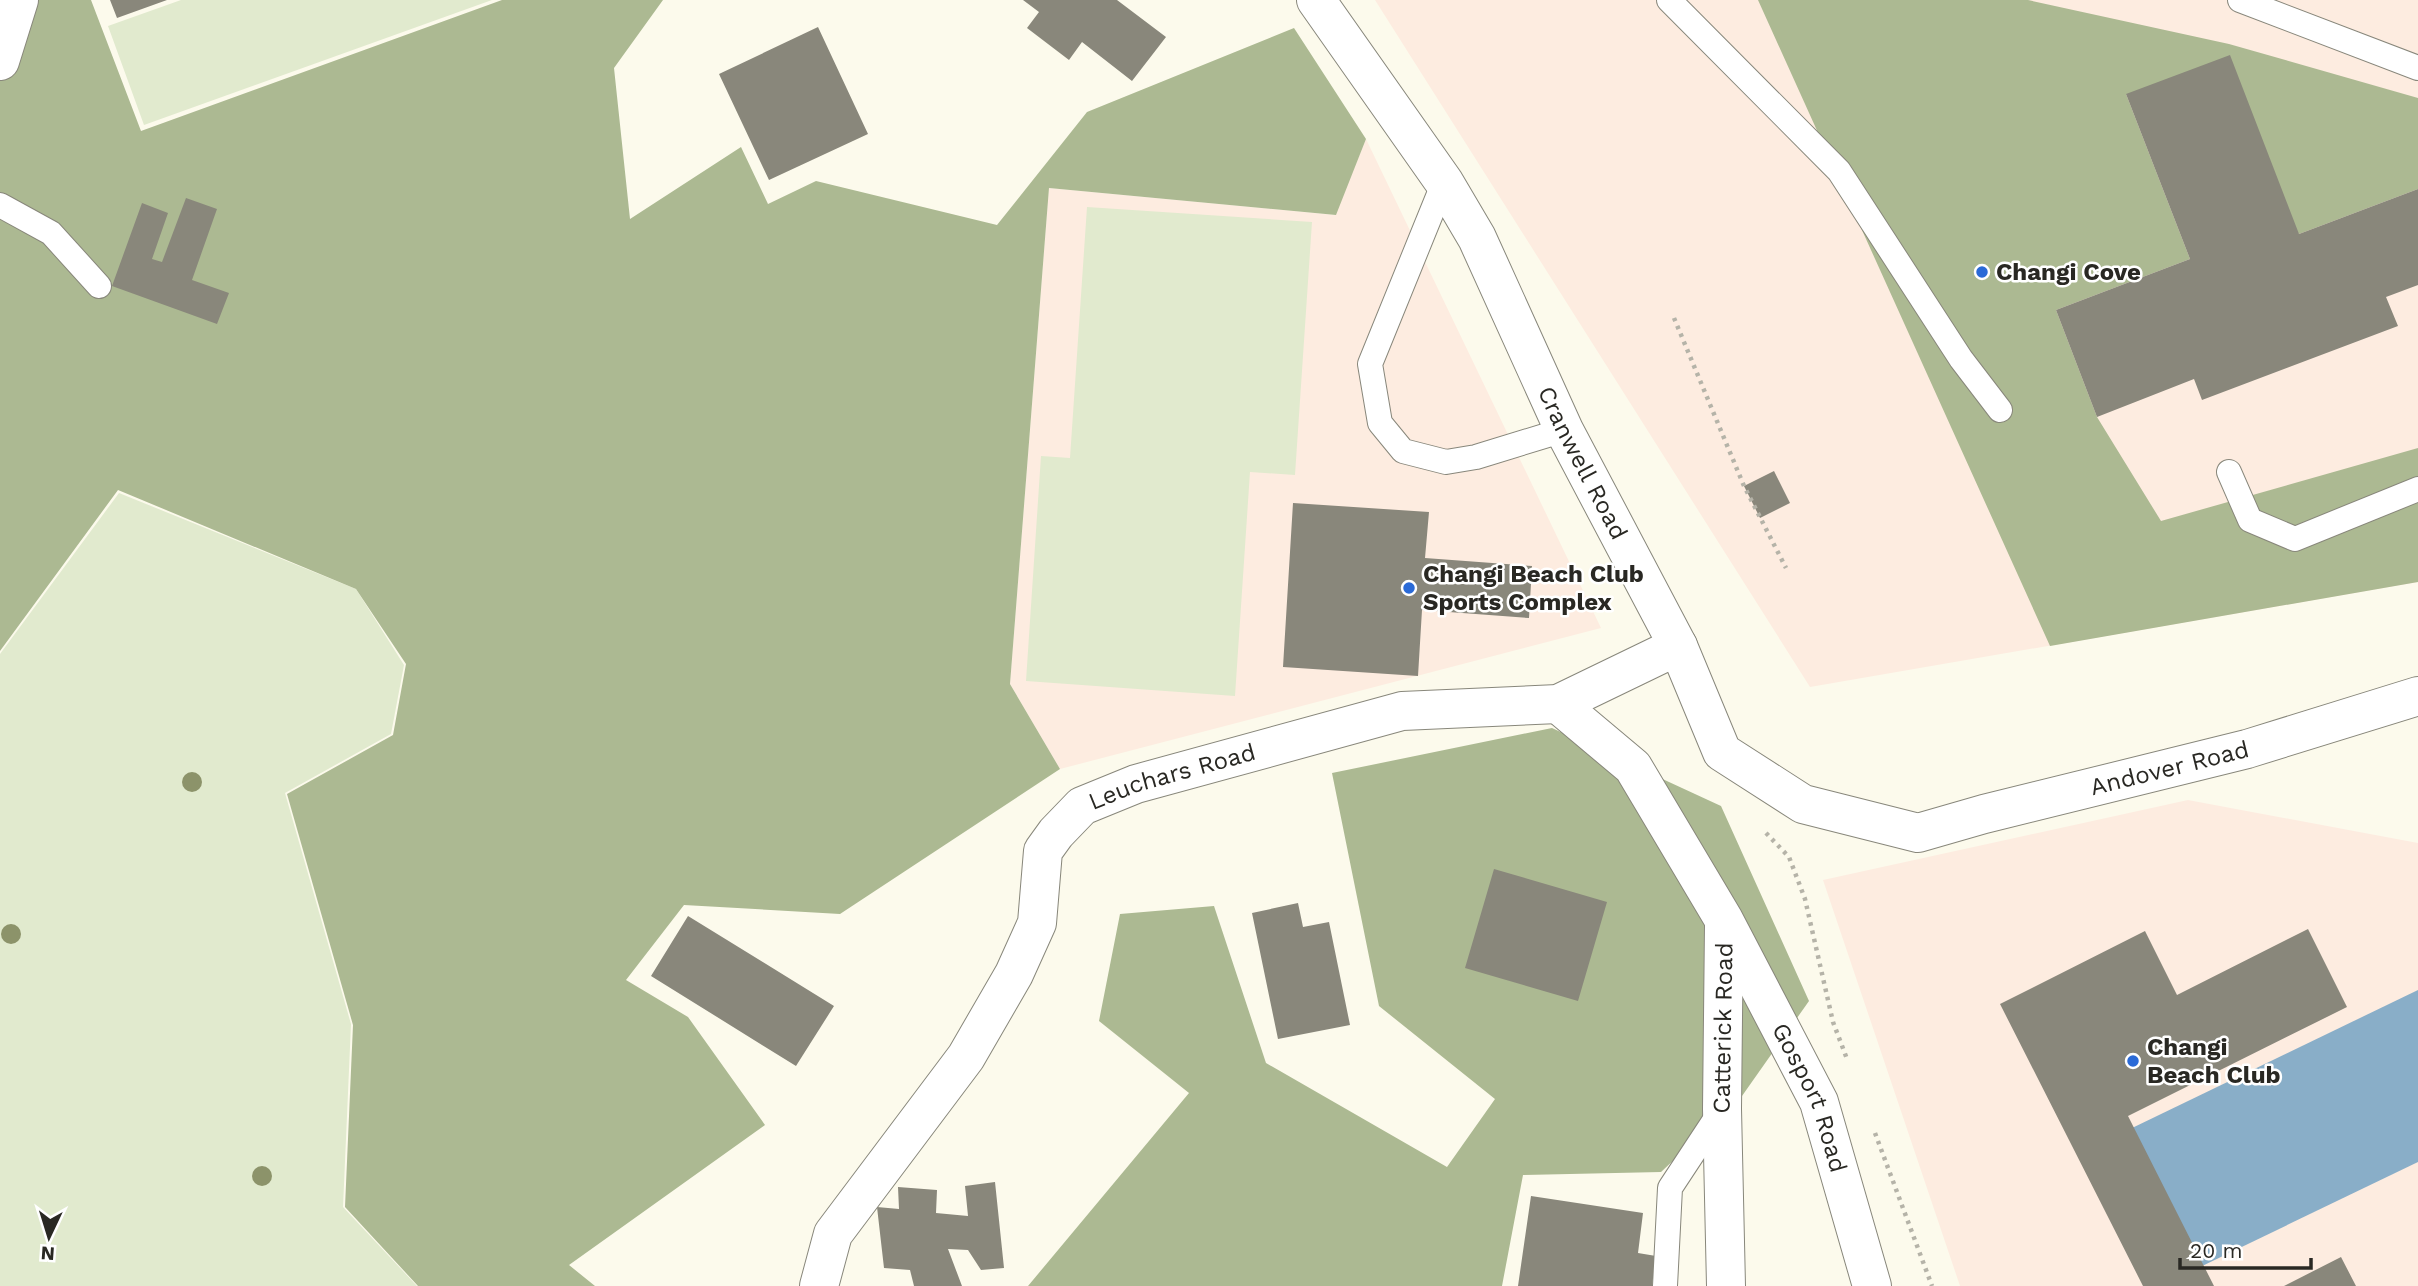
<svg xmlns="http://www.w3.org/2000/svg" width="2418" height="1286" font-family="'Work Sans',sans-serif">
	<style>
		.commercial { fill: #fdece0 }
		.green { fill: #e1eace }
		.forest { fill: #acb992 }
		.water { fill: #89aec8 }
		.building { fill: #89877b }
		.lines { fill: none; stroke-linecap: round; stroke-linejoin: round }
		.lane-casing { stroke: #88877b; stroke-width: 26 }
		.street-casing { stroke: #88877b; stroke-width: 40 }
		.path { stroke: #b5b3a8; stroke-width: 4.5; stroke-dasharray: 3.5 5; stroke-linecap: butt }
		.lane { stroke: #fff; stroke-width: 24 }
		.street { stroke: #fff; stroke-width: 38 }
		.tree { fill: #8c936a }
		.poi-dot { fill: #2a6ad7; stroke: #fff; stroke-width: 2.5 }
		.labels { text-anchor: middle; stroke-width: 5; stroke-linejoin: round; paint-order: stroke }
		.poi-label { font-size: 24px; font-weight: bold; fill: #292823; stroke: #fff; text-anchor: start }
		.street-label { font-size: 24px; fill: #292823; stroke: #fff }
	</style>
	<rect width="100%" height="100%" fill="#fcfaec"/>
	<path class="commercial" d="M 1375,0 L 2418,0 L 2418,582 L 1810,687 Z
		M 1366,139 L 1601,628 L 1060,769 L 1010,684 L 1049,188 L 1335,215 Z
		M 2188,800 L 2418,843 L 2418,1286 L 1960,1286 L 1823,880 Z"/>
	<path class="green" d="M 181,0 L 492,0 L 144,125 L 108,26 Z
		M 1087,207 L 1312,222 L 1295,475 L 1250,472 L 1235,696 L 1026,681 L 1041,456 L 1070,458 Z
		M 119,493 L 356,589 L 404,665 L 391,734 L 285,793 L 351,1024 L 343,1207 L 417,1286 L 0,1286 L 0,654 Z"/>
	<path class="forest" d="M 0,0 L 91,0 L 141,131 L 502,0 L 663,0 L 614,68 L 630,219 L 741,147 L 768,204 L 816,181 L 997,225 L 1087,112 L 1294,28 L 1366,139 L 1336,215 L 1049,188 L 1010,684 L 1060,769 L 840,914 L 684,905 L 626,980 L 688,1017 L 765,1125 L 569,1265 L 595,1286 L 418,1286 L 345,1207 L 353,1025 L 287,794 L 393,735 L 406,664 L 356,589 L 118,490 L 0,651 Z
		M 1758,0 L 2028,0 L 2229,44 L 2418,98 L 2418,189 L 2299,234 L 2126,94 L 2190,259 L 2056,310 L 2097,417 L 2161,521 L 2418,448 L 2418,582 L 2050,646 Z
		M 1552,728 L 1721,806 L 1809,1001 L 1742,1096 L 1661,1172 L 1523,1175 L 1502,1286 L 1028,1286 L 1189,1093 L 1099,1021 L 1120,914 L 1214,906 L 1266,1063 L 1447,1167 L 1495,1099 L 1379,1006 L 1332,773 Z"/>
	<path class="water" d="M 2418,990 L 2418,1162 L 2198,1268 L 2130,1129 Z"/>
	<path class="building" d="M 110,0 L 167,0 L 117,18 Z
		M 1023,0 L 1117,0 L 1166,37 L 1132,81 L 1082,42 L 1069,60 L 1027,28 L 1039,12 Z
		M 818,27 L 868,134 L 769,180 L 719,74 Z
		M 2230,55 L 2299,234 L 2418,189 L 2418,285 L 2386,297 L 2398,326 L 2202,400 L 2194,379 L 2097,417 L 2056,310 L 2190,259 L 2126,94 Z
		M 186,198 L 217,209 L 192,280 L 229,293 L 217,324 L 112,286 L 142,203 L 168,213 L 152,259 L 162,262 Z
		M 1774,471 L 1790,503 L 1760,518 L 1744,486 Z
		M 1293,503 L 1429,512 L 1425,558 L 1532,566 L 1529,618 L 1422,610 L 1418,676 L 1283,667 Z
		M 1494,869 L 1607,902 L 1578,1001 L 1465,968 Z
		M 1298,903 L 1303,927 L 1329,922 L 1350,1025 L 1278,1039 L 1252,913 Z
		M 688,916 L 834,1006 L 796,1066 L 651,976 Z
		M 2308,929 L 2347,1007 L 2128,1116 L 2214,1286 L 2143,1286 L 2000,1004 L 2145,931 L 2177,995 Z
		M 995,1182 L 1004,1268 L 981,1270 L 968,1250 L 948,1249 L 962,1286 L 914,1286 L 910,1270 L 884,1268 L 877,1207 L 899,1209 L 898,1187 L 937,1190 L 936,1213 L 968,1216 L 965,1186 Z
		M 1531,1196 L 1643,1213 L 1638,1253 L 1656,1256 L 1652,1286 L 1518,1286 Z
		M 2341,1257 L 2356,1286 L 2284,1286 Z"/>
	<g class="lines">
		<defs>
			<path id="lane" d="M 1669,0 L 1839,171 L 1961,359 L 2000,410
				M 2240,0 L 2418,68
				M 1444,182 L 1370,364 L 1380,423 L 1403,451 L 1446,462 L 1476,457 L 1564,430
				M 0,205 L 51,233 L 99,286
				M 2229,472 L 2250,520 L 2295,539 L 2418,489
				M 1665,1286 L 1670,1188 L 1722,1109"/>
			<g id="street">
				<path id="s1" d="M 1316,0 L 1444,182 L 1477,238 L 1564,430 L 1678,646 L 1722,752 L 1803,804 L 1918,833 L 1984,814 L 2247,749 L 2418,696"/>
				<path d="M 0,61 L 19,0"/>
				<path id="s2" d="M 1558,704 L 1633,767 L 1724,920 L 1819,1102 L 1872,1286"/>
				<path d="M 1724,926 L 1722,1109 L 1726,1286"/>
				<path id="s3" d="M 819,1286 L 833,1234 L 966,1057 L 1014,974 L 1037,923 L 1043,851 L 1056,833 L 1082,806 L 1136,784 L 1402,711 L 1558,704 L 1678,646"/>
			</g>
		</defs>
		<use href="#lane" class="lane-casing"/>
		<use href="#street" class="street-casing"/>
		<path class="path" d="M 1674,318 L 1744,486 L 1786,568
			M 1766,833 L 1789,857 L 1805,899 L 1833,1022 L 1847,1059
			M 1875,1133 L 1932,1286"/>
		<use href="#lane" class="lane"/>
		<use href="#street" class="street"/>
	</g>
	<g class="tree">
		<circle cx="192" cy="782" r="10"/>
		<circle cx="11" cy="934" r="10"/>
		<circle cx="262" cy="1176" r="10"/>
	</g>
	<g class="poi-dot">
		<circle cx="1982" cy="272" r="7"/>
		<circle cx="1409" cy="588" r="7"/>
		<circle cx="2133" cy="1061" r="7"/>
	</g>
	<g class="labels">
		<g class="poi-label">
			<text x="1996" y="280">Changi Cove</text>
			<text x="1423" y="582">Changi Beach Club<tspan x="1423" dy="28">Sports Complex</tspan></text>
			<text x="2147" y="1055">Changi<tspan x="2147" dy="28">Beach Club</tspan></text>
		</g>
		<g class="street-label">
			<text dy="8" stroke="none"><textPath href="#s1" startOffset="536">Cranwell Road</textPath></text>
			<text dy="8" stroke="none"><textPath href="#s1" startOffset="1332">Andover Road</textPath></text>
			<text dy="8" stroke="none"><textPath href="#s3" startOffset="654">Leuchars Road</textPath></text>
			<text transform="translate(1723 1028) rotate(-89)" y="8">Catterick Road</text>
			<text dy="8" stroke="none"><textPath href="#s2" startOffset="474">Gosport Road</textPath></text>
		</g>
	</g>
	<g transform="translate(49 1237) rotate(184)" stroke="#ffffff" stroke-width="5" paint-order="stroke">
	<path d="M0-5L12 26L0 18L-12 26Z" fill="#292823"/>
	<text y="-10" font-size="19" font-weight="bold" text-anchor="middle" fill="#292823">N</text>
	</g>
	<path d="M2180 1258v10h131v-10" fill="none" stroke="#292823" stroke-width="3.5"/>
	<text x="2190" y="1258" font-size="21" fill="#292823" stroke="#ffffff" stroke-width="5" paint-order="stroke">20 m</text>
</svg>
